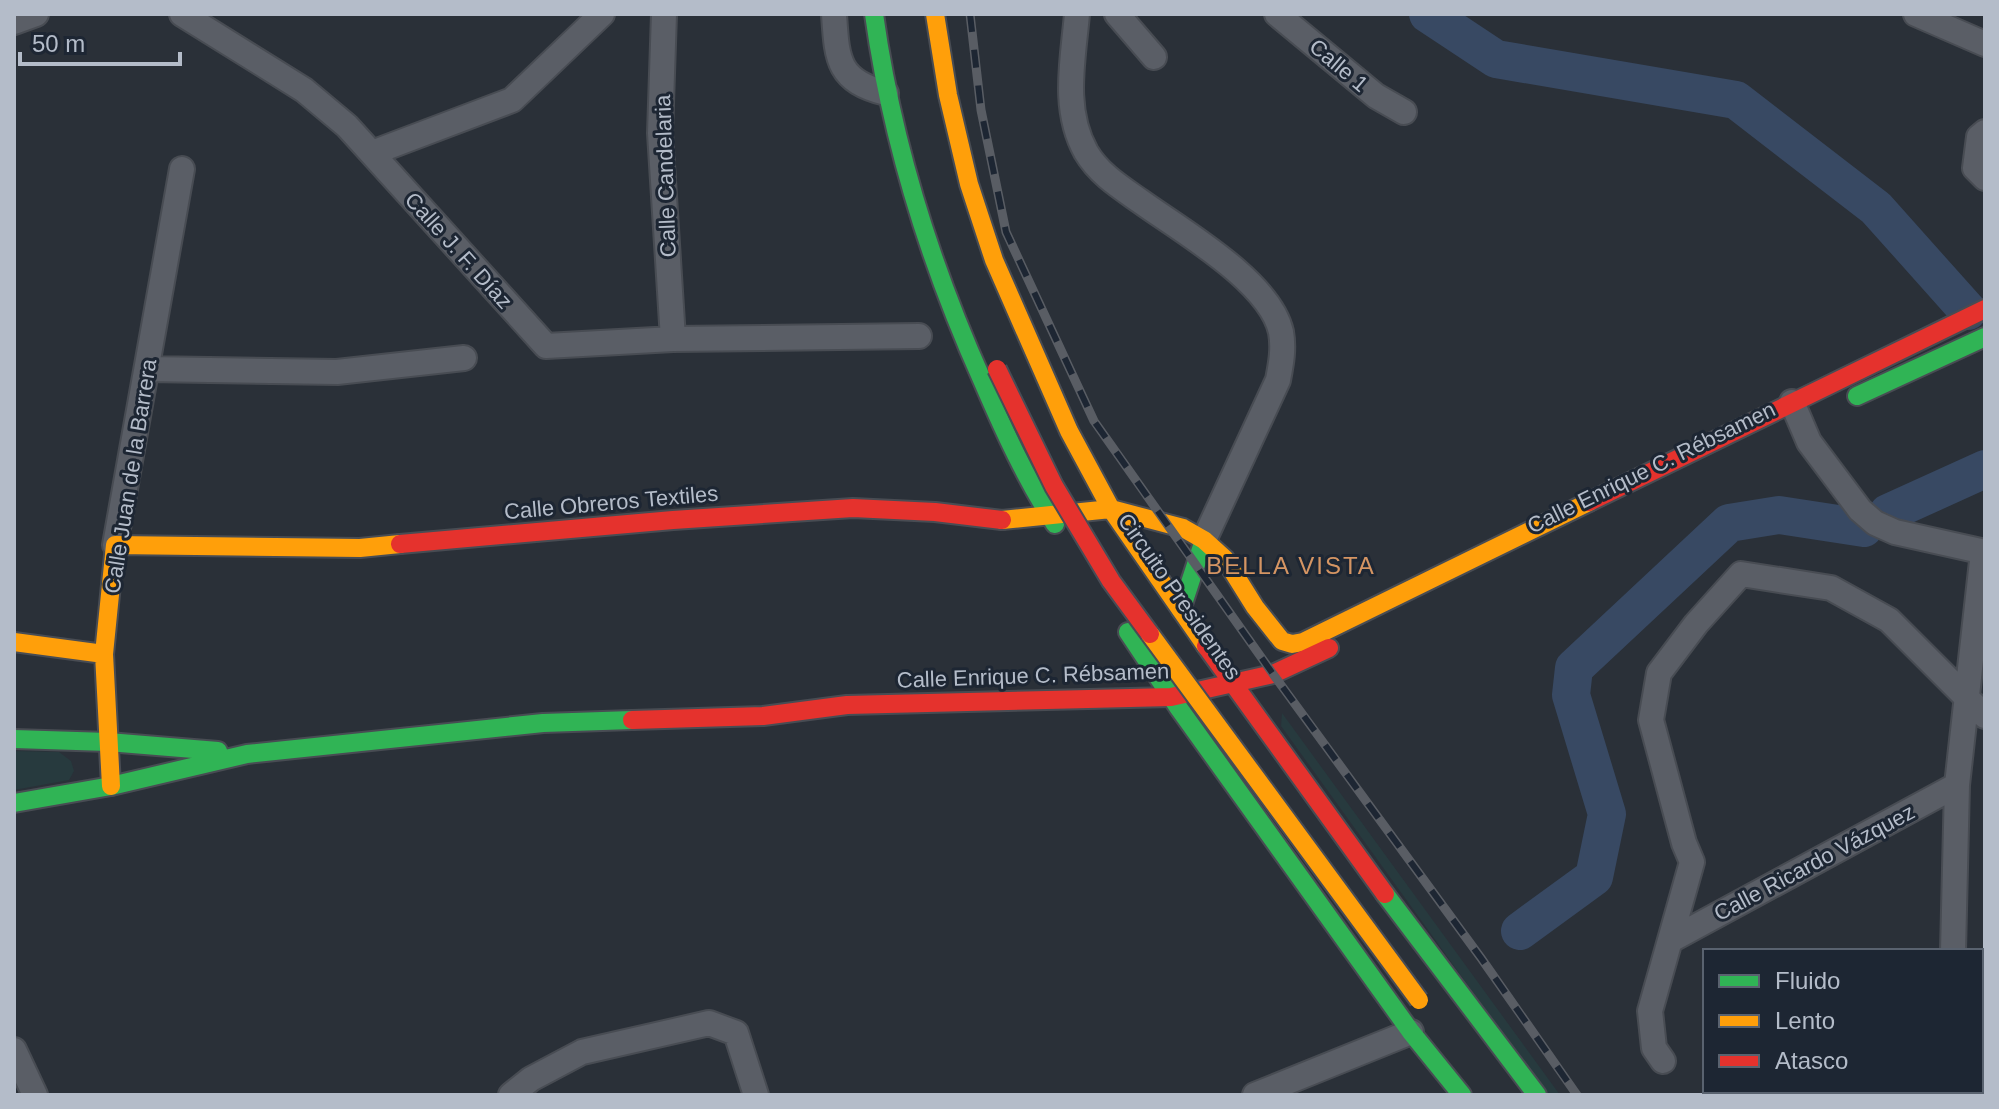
<svg xmlns="http://www.w3.org/2000/svg" width="1999" height="1109" font-family="Helvetica,sans-serif">
	<style>
		.green { fill: #273a3e }
		.lines { fill: none; stroke-linecap: round; stroke-linejoin: round }
		.river { stroke: #384963; stroke-width: 38 }
		.street-casing { stroke: #484c53; stroke-width: 28 }
		.fast-casing { stroke: #484c53; stroke-width: 22 }
		.slow-casing { stroke: #484c53; stroke-width: 22 }
		.jam-casing { stroke: #484c53; stroke-width: 22 }
		.street { stroke: #5a5e66; stroke-width: 24 }
		.fast { stroke: #30b455; stroke-width: 18 }
		.slow { stroke: #ff9f0a; stroke-width: 18 }
		.jam { stroke: #e5322d; stroke-width: 18 }
		.rail-casing { stroke: #595d64; stroke-width: 9 }
		.rail { stroke: #1d2633; stroke-width: 6; stroke-dasharray: 18; stroke-linecap: butt }
		.slow-bridge-casing { stroke: #484c55; stroke-width: 22; stroke-linecap: butt }
		.jam-bridge-casing { stroke: #484c55; stroke-width: 22; stroke-linecap: butt }
		.slow-bridge { stroke: #ff9f0a; stroke-width: 18 }
		.jam-bridge { stroke: #e5322d; stroke-width: 18 }
		.labels { text-anchor: middle; stroke-width: 6; stroke-linejoin: round; paint-order: stroke }
		.street-label { font-size: 22px; fill: #b4bcc9; stroke: #1d2633 }
		.neighbourhood-label { font-size: 24px; letter-spacing: 2px; fill: #d59563; stroke: #1d2633 }
	</style>
	<rect width="100%" height="100%" fill="#2a3038"/>
	<path class="green" d="M 1282,713 L 1560,1095 L 1547,1095 L 1281,726 Z
		M 14,751 L 59,752 L 71,761 L 74,771 L 69,780 L 14,790 Z"/>
	<g class="lines">
		<path class="river" d="M 1428,14 L 1496,59 L 1736,100 L 1876,208 L 1968,311
			M 1888,513 L 1985,469
			M 1520,931 L 1594,877 L 1607,814 L 1571,695 L 1574,668 L 1729,523 L 1779,515 L 1864,528"/>
		<defs>
			<path id="street" d="M 182,14 L 304,90 L 347,126 L 546,346 L 673,339 L 919,336
				M 664,14 L 660,133 L 673,339
				M 834,14 C 837,59 837,81 886,93
				M 1077,14 C 1073,60 1062,109 1086,152 C 1099,174 1120,187 1140,201 C 1180,230 1270,281 1281,332 C 1284,349 1281,364 1278,380 L 1204,540
				M 1117,14 L 1154,57
				M 1277,14 L 1376,96 L 1404,112
				M 1916,14 L 1985,44
				M 14,22 L 36,14
				M 1985,132 L 1979,137 L 1975,168 L 1985,178
				M 372,153 L 512,100 L 602,14
				M 147,369 L 337,372 L 464,358
				M 1792,402 L 1809,442 L 1860,510 L 1875,523 L 1895,532 L 1985,552
				M 115,545 L 182,169
				M 1671,940 L 1957,785
				M 1953,951 L 1957,785 L 1983,552
				M 14,1050 L 35,1095
				M 1981,1051 L 1985,1053
				M 1663,1061 L 1654,1048 L 1650,1011 L 1692,862 L 1684,843 L 1651,720 L 1659,673 L 1696,624 L 1741,574 L 1831,588 L 1889,620 L 1985,716
				M 511,1095 L 531,1079 L 582,1052 L 709,1023 L 736,1033 L 756,1095
				M 1255,1095 L 1411,1032
				M 1860,1095 L 1864,1091
				M 1922,1095 L 1924,1091"/>
			<path id="fast" d="M 874,14 C 892,143 930,264 983,382 C 1004,431 1026,479 1055,524
				M 1857,396 L 1985,337
				M 1181,610 L 1204,540
				M 1128,632 L 1178,707 L 1411,1032 L 1462,1095
				M 14,739 L 108,742 L 218,751
				M 14,803 L 111,786 L 247,754 L 543,723 L 632,720
				M 1385,894 L 1537,1095"/>
			<path id="slow" d="M 935,14 L 948,95 L 969,184 L 994,260 L 1069,431 L 1111,509 L 1206,646
				M 1002,520 L 1111,509 L 1183,528 L 1204,540 L 1225,559 L 1255,607 L 1282,641 L 1292,644 L 1303,642 L 1589,502
				M 14,642 L 104,654
				M 111,786 L 104,654 L 115,545 L 360,548 L 400,544"/>
			<path id="jam" d="M 1589,502 L 1985,309
				M 400,544 L 673,520 L 853,508 L 935,512 L 1002,520
				M 1206,646 L 1385,894
				M 632,720 L 763,716 L 847,705 L 1171,697 L 1273,674 L 1329,648"/>
		</defs>
		<use href="#street" class="street-casing"/>
		<use href="#fast" class="fast-casing"/>
		<use href="#slow" class="slow-casing"/>
		<use href="#jam" class="jam-casing"/>
		<use href="#street" class="street"/>
		<use href="#fast" class="fast"/>
		<use href="#slow" class="slow"/>
		<use href="#jam" class="jam"/>
		<defs>
			<path id="rail" d="M 970,14 L 981,110 L 1006,232 L 1094,421 L 1273,674 L 1481,958 L 1577,1095"/>
		</defs>
		<use href="#rail" class="rail-casing"/>
		<use href="#rail" class="rail"/>
		<defs>
			<path id="slow-bridge" d="M 1150,634 L 1419,1000"/>
			<path id="jam-bridge" d="M 997,369 L 1054,486 L 1111,581 L 1150,634"/>
		</defs>
		<use href="#slow-bridge" class="slow-bridge-casing"/>
		<use href="#jam-bridge" class="jam-bridge-casing"/>
		<use href="#slow-bridge" class="slow-bridge"/>
		<use href="#jam-bridge" class="jam-bridge"/>
	</g>
	<g class="labels">
		<g class="street-label">
			<text transform="translate(1339 65) rotate(40)" y="8">Calle 1</text>
			<text transform="translate(665 176) rotate(-92)" y="8">Calle Candelaria</text>
			<text transform="translate(459 250) rotate(48)" y="8">Calle J. F. Díaz</text>
			<text transform="translate(1651 467) rotate(-26)" y="8">Calle Enrique C. Rébsamen</text>
			<text transform="translate(130 476) rotate(-81)" y="8">Calle Juan de la Barrera</text>
			<text transform="translate(611 502) rotate(-5)" y="8">Calle Obreros Textiles</text>
			<text transform="translate(1180 596) rotate(55)" y="8">Circuito Presidentes</text>
			<text transform="translate(1033 675) rotate(-2)" y="8">Calle Enrique C. Rébsamen</text>
			<text transform="translate(1814 862) rotate(-28)" y="8">Calle Ricardo Vázquez</text>
		</g>
		<g class="neighbourhood-label">
			<text x="1291" y="574">BELLA VISTA</text>
		</g>
	</g>
	<rect width="1999" height="1109" fill="none" stroke="#b4bcc9" stroke-width="32"/>
	<rect x="1703" y="949" width="280" height="144" fill="#1d2633" stroke="#59626f" stroke-width="2"/>
	<rect x="1719" y="975" width="40" height="12" fill="#30b455" stroke="#59626f" stroke-width="2"/>
	<text x="1775" y="989" font-size="24" fill="#b4bcc9">Fluido</text>
	<rect x="1719" y="1015" width="40" height="12" fill="#ff9f0a" stroke="#59626f" stroke-width="2"/>
	<text x="1775" y="1029" font-size="24" fill="#b4bcc9">Lento</text>
	<rect x="1719" y="1055" width="40" height="12" fill="#e5322d" stroke="#59626f" stroke-width="2"/>
	<text x="1775" y="1069" font-size="24" fill="#b4bcc9">Atasco</text>
	<path d="M20 52v12h160v-12" fill="none" stroke="#b4bcc9" stroke-width="4"/>
	<text x="32" y="52" font-size="24" fill="#b4bcc9" stroke="#1d2633" stroke-width="6" paint-order="stroke">50 m</text>
</svg>
